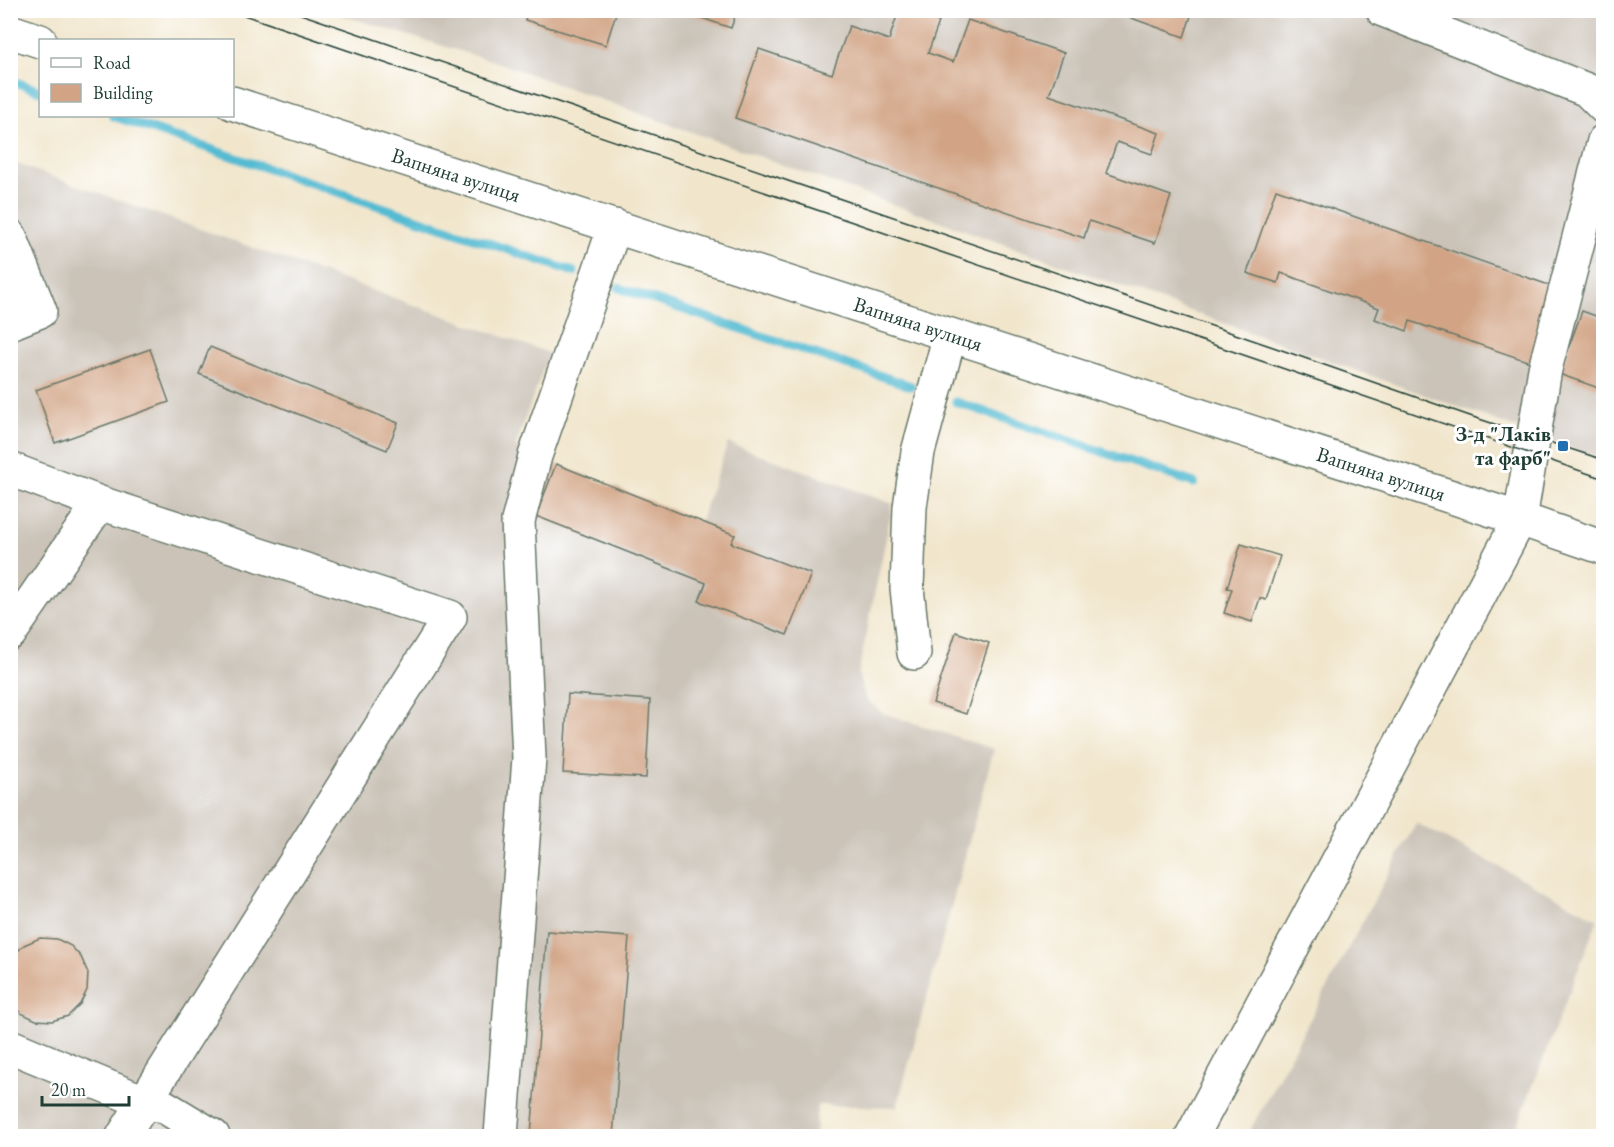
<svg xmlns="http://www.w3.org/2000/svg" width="1614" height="1147" font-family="'EB Garamond',serif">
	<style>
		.industrial { fill: #cbc3b8 }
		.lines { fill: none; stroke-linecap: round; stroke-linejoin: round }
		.stream { stroke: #54bbd2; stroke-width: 9 }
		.building { fill: #d2a485 }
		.minor-casing { stroke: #687869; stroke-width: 36 }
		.minor { stroke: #fff; stroke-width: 33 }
		.tram { stroke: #1f3d34; stroke-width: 1.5 }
		.poi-dot { fill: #1f6fb2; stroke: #fff; stroke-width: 2 }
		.labels { text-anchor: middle; stroke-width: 6; stroke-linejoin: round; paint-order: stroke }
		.street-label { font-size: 21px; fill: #1f3d34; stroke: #fff }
		.poi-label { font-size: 21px; font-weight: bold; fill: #1f3d34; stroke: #fff; text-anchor: end }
	</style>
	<rect width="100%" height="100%" fill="#fff"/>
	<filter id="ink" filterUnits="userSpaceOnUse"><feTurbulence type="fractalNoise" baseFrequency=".0167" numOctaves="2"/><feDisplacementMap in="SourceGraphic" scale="12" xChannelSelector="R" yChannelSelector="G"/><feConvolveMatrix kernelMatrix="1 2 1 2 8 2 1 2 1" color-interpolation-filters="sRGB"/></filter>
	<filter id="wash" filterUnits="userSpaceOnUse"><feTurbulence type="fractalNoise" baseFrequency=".008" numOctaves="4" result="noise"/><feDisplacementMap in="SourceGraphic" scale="24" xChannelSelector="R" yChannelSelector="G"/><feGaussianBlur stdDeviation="1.35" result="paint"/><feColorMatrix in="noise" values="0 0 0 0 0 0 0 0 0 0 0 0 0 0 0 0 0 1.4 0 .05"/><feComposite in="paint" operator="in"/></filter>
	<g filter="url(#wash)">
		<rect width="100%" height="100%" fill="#f1e6cc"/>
		<path class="industrial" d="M 328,11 L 1603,11 L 1603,459 L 496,62 Z
			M 11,162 L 549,353 L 515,447 L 700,521 L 728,443 L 893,504 L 858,674 L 866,699 L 882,713 L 994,749 L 897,1107 L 817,1105 L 815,1136 L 11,1136 Z
			M 1416,823 L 1598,919 L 1513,1136 L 1247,1136 Z"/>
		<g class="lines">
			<path class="stream" d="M 10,80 L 40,91
				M 113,116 L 574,272
				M 619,288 L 911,386
				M 956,402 L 1194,483"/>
		</g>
		<g id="blocks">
			<path class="building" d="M 528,10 L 617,10 L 606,45 L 525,20 Z
				M 688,10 L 737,10 L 731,28 L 687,13 Z
				M 899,10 L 905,10 L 939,22 L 928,53 L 953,62 L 968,20 L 1064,53 L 1049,95 L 1159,133 L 1152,154 L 1117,142 L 1106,173 L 1171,196 L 1155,243 L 1089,221 L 1084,238 L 735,118 L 759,49 L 832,74 L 849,26 L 889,40 Z
				M 1109,10 L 1193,10 L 1184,37 Z
				M 1276,189 L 1560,289 L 1533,363 L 1410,321 L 1407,331 L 1375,319 L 1379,308 L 1281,273 L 1278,283 L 1247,273 Z
				M 1582,311 L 1604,319 L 1604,390 L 1559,374 Z
				M 210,347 L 398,423 L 387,450 L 199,374 Z
				M 150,349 L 169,402 L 55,443 L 36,390 Z
				M 556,464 L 735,535 L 731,543 L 811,574 L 787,635 L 699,601 L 706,583 L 536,516 Z
				M 1241,544 L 1280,556 L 1266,600 L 1260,598 L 1252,622 L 1224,613 L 1232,589 L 1227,588 Z
				M 956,632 L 989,643 L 966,714 L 933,703 Z
				M 568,694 L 650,700 L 646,778 L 563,773 Z
				M 547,931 L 629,937 L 613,1136 L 531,1136 Z
				M 40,938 L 57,939 L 71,946 L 81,957 L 88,973 L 87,990 L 80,1004 L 68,1016 L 52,1021 L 36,1020 L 21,1013 L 10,1001 L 10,959 L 24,945 Z"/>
		</g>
	</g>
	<g filter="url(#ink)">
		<use href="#blocks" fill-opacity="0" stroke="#687869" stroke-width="1.5"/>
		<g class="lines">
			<defs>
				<path id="minor" d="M 1383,10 L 1587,90 L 1604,107
					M 10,31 L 40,41
					M 232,103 L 1520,519 L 1604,548
					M 10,236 L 40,311 L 10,323
					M 10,469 L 100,503 L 450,617 L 123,1136
					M 10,633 L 100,503
					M 914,653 L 907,588 L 910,507 L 918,452 L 950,335
					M 10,1046 L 144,1102 L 165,1107 L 213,1136
					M 501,1136 L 529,758 L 518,521 L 535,456 L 615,226
					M 1192,1136 L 1520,519 L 1545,369 L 1604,141"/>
			</defs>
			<use href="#minor" class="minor-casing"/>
			<use href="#minor" class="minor"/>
			<path class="tram" d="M 229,10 L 1270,364 L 1604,479
				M 289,10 L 1276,348 L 1470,416 L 1604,460"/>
		</g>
	</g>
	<rect class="poi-dot" x="1557" y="440" width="12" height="12" rx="3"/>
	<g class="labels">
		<g class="street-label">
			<text transform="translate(456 175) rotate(18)" y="7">Вапняна вулиця</text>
			<text transform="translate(918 324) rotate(18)" y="7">Вапняна вулиця</text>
			<text transform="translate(1381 474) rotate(18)" y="7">Вапняна вулиця</text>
		</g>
		<g class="poi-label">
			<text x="1551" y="441">З-д "Лаків<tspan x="1551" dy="24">та фарб"</tspan></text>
		</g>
	</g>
	<rect width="1614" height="1147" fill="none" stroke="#fff" stroke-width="36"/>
	<rect x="39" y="39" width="195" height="78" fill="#ffffff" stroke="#a5b1ae" stroke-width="1.5"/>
	<rect x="51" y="58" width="30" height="9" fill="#ffffff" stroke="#a5b1ae" stroke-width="1.5"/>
	<text x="93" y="69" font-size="18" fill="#1f3d34">Road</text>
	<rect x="51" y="84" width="30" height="18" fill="#d2a485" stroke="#a5b1ae" stroke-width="1.5"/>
	<text x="93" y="99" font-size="18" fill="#1f3d34">Building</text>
	<path d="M42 1096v9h87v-9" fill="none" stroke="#1f3d34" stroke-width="3"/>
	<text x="51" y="1096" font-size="18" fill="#1f3d34" stroke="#ffffff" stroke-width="4.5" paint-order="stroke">20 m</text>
</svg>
